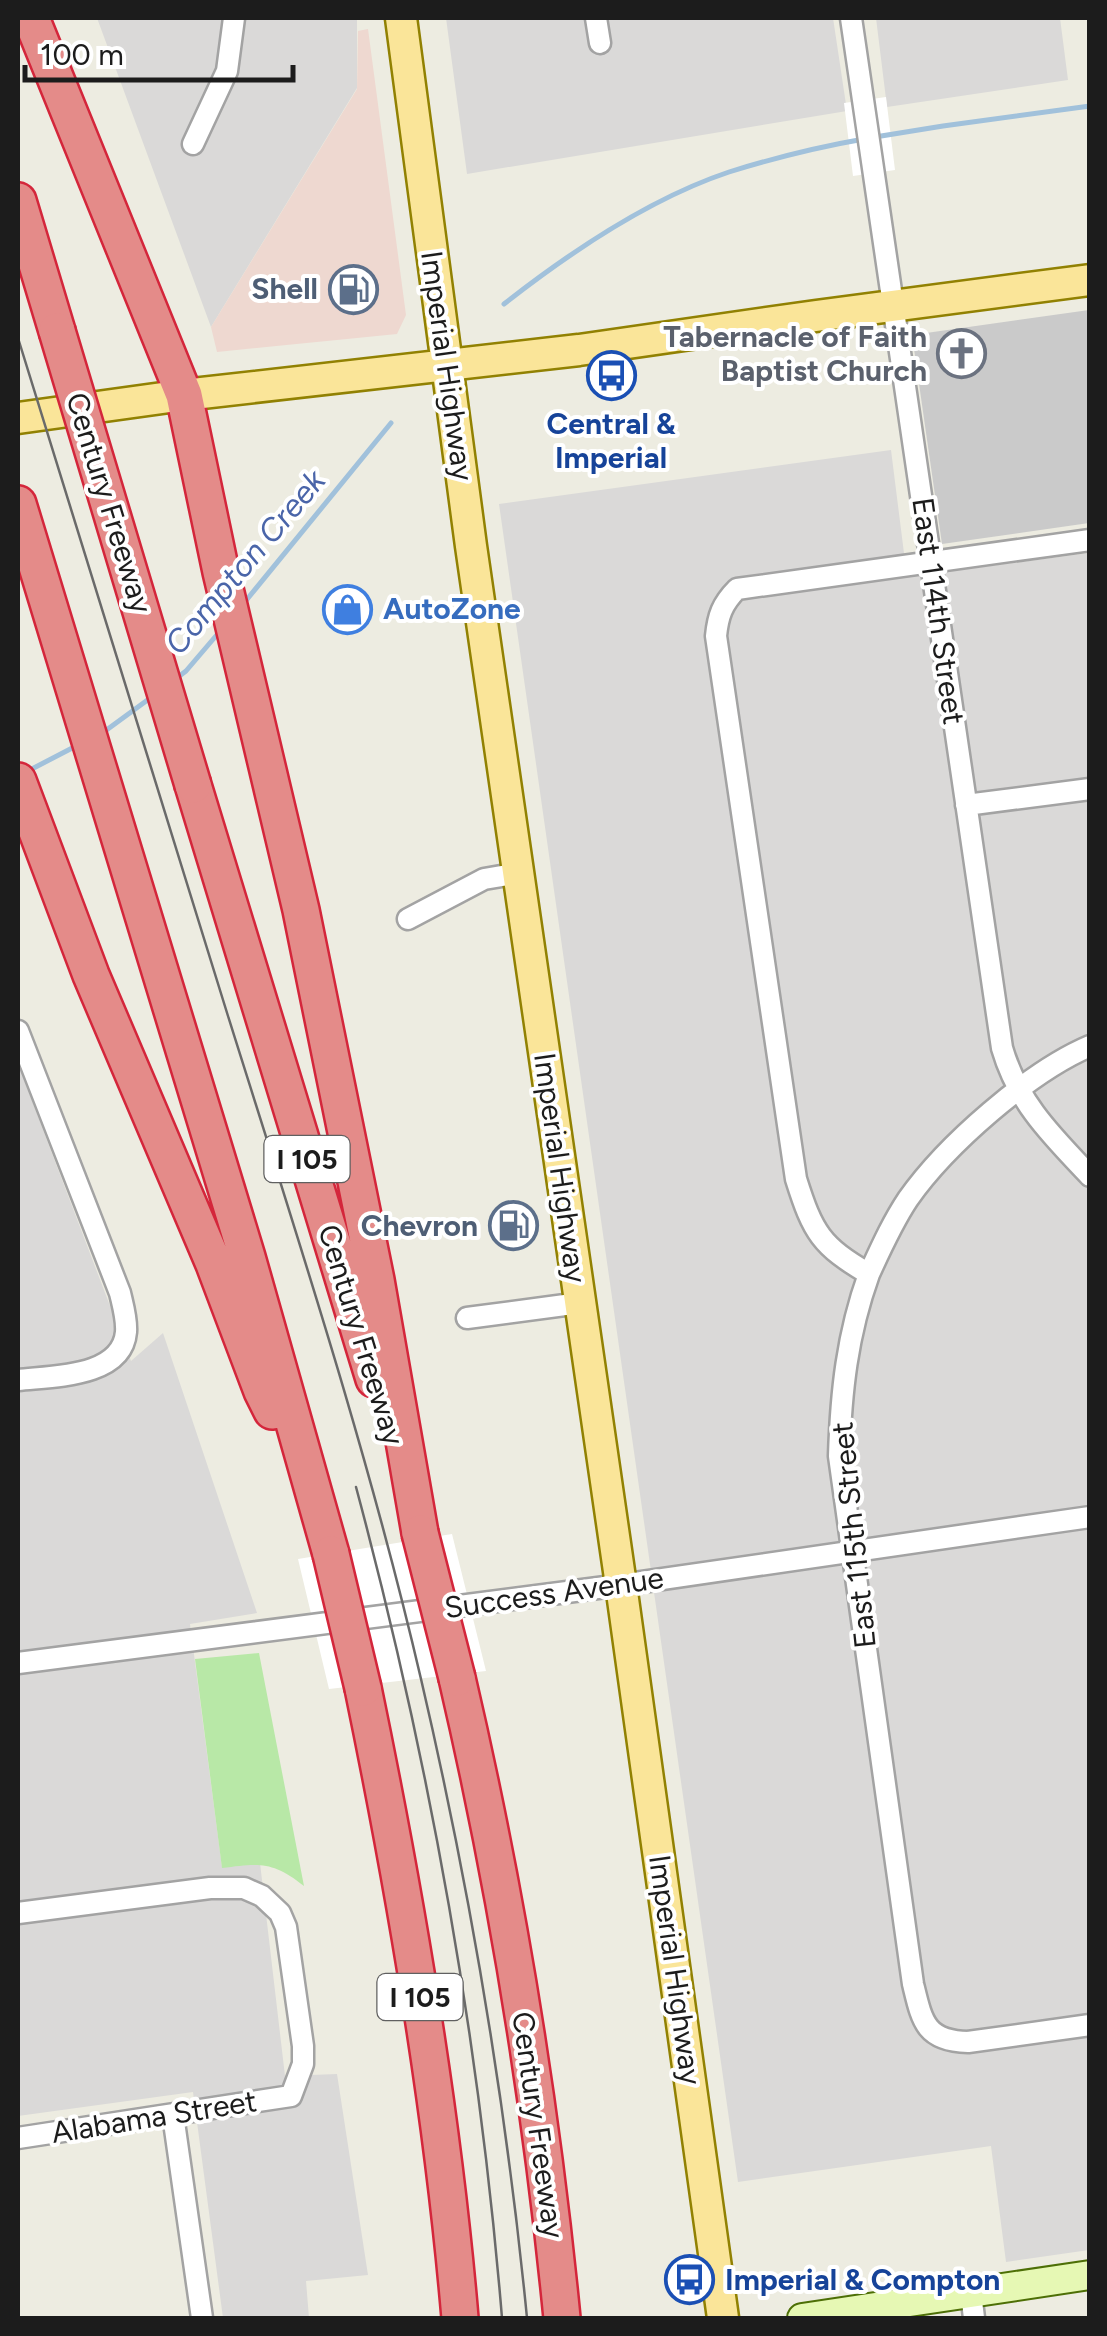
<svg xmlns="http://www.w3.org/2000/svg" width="1107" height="2336" font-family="Figtree,sans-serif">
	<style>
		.residential { fill: #dad9d8 }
		.commercial { fill: #eed8d0 }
		.religious { fill: #cacaca }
		.grass { fill: #b8e8a7 }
		.pier { fill: #fff }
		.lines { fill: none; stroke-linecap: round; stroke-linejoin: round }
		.stream { stroke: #a1c1db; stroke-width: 5 }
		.street-casing { stroke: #a3a3a3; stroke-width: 25 }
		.secondary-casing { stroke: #4d6f06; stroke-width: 32 }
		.primary-casing { stroke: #918102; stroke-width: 35 }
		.highway-casing { stroke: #d4263b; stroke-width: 40 }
		.street { stroke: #fff; stroke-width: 20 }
		.secondary { stroke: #e6f8b4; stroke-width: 28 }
		.primary { stroke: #fae599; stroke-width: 30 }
		.highway { stroke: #e48b89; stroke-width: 35 }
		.tram { stroke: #6a6a6a; stroke-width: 2.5 }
		.highway-bridge-casing { stroke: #d4263b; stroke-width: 40; stroke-linecap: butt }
		.highway-bridge { stroke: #e48b89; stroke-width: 35 }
		.labels { text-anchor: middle; stroke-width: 8; stroke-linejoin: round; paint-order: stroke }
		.shield { fill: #fff; stroke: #606060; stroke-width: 2.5 }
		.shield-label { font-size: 28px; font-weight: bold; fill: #1c1c1c }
		.service-label { font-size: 30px; font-weight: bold; fill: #4e5e75; stroke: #fff; text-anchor: end }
		.worship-label { font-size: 30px; font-weight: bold; fill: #5b616d; stroke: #fff; text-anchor: end }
		.street-label { font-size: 30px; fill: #1c1c1c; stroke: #fff }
		.transit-label { font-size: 30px; font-weight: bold; fill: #164399; stroke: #fff }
		.shop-label { font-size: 30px; font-weight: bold; fill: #366cbe; stroke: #fff; text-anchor: start }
		.water-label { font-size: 32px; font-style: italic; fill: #4a65a9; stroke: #fff }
	</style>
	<rect width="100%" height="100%" fill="#edece1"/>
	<path class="residential" d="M 97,18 L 357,18 L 357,88 L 211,327 Z
		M 446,18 L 833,18 L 847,111 L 467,174 Z
		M 876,18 L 1060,18 L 1068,80 L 887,107 Z
		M 891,450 L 907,577 L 1089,553 L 1089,2250 L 1006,2262 L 991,2146 L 738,2182 L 499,504 Z
		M 18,1064 L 131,1361 L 163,1333 L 257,1613 L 190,1624 L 222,1867 L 260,1863 L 285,2076 L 337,2074 L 368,2275 L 306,2281 L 309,2318 L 223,2318 L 193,2092 L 18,2116 Z"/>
	<path class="commercial" d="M 368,29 L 406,315 L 397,334 L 217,352 L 211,327 L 357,89 L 358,31 Z"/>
	<path class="religious" d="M 1089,310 L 1089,523 L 942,544 L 912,335 Z"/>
	<path class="grass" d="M 259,1653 L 304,1886 C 273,1861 259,1863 222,1868 L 195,1659 Z"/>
	<path class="pier" d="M 886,97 L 895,170 L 853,176 L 844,103 Z
		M 452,1534 L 486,1671 L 329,1689 L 298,1559 Z"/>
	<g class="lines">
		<path class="stream" d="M 875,137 L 943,126 L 1090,106
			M 504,304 C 569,253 651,198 729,172 C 774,158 818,147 864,139
			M 244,603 L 391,423
			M 174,680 L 186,671 L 221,630
			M 101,734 L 153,696
			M 26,772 L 78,745"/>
		<defs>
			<path id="street" d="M 596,18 L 600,43
				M 851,18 L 1002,1048 C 1018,1103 1051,1135 1090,1176
				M 193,144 L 227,71 L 234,18
				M 1090,540 L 737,589 C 722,604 718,616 716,636 L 796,1179 C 813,1233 821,1246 869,1274 C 847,1335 841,1392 839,1456 L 913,1984 C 922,2021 925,2041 968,2042 L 1090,2025
				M 966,805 L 1090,789
				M 408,919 L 484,879 L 519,873
				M 18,1031 L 120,1293 C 123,1306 127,1319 126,1332 C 122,1378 51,1376 18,1380
				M 869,1274 C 881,1248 892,1223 908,1199 C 946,1145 1029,1072 1090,1046
				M 467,1318 L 580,1303
				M 18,1663 L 621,1585 L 1090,1517
				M 18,1913 L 210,1888 L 244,1888 L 262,1896 L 280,1913 L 286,1927 L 303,2046 L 303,2064 L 291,2096 L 18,2138
				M 173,2115 L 202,2318
				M 971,2293 L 974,2318"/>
			<path id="secondary" d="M 802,2318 L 1090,2275"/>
			<path id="primary" d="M 401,18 L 471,546 L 621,1585 L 723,2318
				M 18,418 L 184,395 L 579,350 L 816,316 L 1090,280"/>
			<path id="highway" d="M 31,18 L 184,395 L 221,572 L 301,910 L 376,1280 L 420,1533
				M 18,201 L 57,331
				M 18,504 L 247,1257 L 331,1554
				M 18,781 L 91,975 L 214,1264 L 262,1391 L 272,1411
				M 193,785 L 374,1379
				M 457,1678 C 506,1888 541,2103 562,2318
				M 363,1688 C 406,1896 442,2106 460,2318"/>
		</defs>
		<use href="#street" class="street-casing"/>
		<use href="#secondary" class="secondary-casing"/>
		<use href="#primary" class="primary-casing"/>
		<use href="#highway" class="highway-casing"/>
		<use href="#street" class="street"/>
		<use href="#secondary" class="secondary"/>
		<use href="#primary" class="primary"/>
		<use href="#highway" class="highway"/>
		<path class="tram" d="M 18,338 C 88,564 158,790 228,1016 C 297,1236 369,1455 421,1679 C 470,1889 506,2104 527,2318
			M 356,1487 C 429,1759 479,2038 502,2318"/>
		<defs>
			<path id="highway-bridge" d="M 57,331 L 193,785
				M 420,1533 L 457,1678
				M 331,1554 L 363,1688"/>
		</defs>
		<use href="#highway-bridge" class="highway-bridge-casing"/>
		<use href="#highway-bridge" class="highway-bridge"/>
	</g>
	<defs>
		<symbol id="fuel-ring" viewBox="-11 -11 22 22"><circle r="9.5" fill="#fff" stroke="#5c6f8a" stroke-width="1.5"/><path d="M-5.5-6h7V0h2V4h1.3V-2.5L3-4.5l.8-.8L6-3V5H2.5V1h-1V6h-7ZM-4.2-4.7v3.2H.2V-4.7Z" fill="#5c6f8a"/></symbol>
		<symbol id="church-ring" viewBox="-11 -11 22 22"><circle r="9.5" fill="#fff" stroke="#6b7280" stroke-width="1.5"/><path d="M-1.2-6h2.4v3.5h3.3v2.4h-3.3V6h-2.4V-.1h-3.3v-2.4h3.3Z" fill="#6b7280"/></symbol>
		<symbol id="bus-ring" viewBox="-11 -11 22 22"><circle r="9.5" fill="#fff" stroke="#1a4fb4" stroke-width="1.5"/><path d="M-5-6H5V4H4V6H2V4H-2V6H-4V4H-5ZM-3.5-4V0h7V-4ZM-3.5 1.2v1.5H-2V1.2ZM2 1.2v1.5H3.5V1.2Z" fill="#1a4fb4"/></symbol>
		<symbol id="shop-ring" viewBox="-11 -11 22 22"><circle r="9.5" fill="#fff" stroke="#3f7fe0" stroke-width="1.5"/><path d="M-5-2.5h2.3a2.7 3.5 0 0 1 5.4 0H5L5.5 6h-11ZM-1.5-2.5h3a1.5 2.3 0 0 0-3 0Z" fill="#3f7fe0"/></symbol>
	</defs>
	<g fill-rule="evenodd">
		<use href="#fuel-ring" x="326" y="262" width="55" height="55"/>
		<use href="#church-ring" x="934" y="326" width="55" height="55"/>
		<use href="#bus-ring" x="584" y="348" width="55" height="55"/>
		<use href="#shop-ring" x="320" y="582" width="55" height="55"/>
		<use href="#fuel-ring" x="486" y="1198" width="55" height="55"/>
		<use href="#bus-ring" x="662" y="2252" width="55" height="55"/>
	</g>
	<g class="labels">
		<g class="shield">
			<rect x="264.5" y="1136" width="85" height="46" rx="8"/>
			<rect x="377.5" y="1974" width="85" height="46" rx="8"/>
		</g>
		<g class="shield-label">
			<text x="307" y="1169">I 105</text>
			<text x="420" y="2007">I 105</text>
		</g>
		<g class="service-label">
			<text x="318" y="299">Shell</text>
			<text x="478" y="1236">Chevron</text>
		</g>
		<g class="worship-label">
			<text x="927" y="347">Tabernacle of Faith<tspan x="927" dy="34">Baptist Church</tspan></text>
		</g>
		<g class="street-label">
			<text transform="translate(447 366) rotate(82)" y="10">Imperial Highway</text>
			<text transform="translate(109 503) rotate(73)" y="10">Century Freeway</text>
			<text transform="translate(938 611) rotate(82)" y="10">East 114th Street</text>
			<text transform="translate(560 1168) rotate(82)" y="10">Imperial Highway</text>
			<text transform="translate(361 1335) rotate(73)" y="10">Century Freeway</text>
			<text transform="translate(854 1535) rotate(-96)" y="10">East 115th Street</text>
			<text transform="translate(554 1593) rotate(-8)" y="10">Success Avenue</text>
			<text transform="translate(675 1970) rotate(82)" y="10">Imperial Highway</text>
			<text transform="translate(154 2117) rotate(-9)" y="10">Alabama Street</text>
			<text transform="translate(538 2125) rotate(82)" y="10">Century Freeway</text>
		</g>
		<g class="transit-label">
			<text x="611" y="434">Central &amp;<tspan x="611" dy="34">Imperial</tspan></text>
			<text x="725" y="2290" text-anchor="start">Imperial &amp; Compton</text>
		</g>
		<g class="shop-label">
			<text x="383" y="619">AutoZone</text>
		</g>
		<g class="water-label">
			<text transform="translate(245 562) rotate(-50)" y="11">Compton Creek</text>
		</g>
	</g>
	<rect width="1107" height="2336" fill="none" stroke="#1c1c1c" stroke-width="40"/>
	<path d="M25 65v15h268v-15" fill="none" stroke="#1c1c1c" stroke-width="5"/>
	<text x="40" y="65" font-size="30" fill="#1c1c1c" stroke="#ffffff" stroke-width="8" paint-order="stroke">100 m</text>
</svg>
